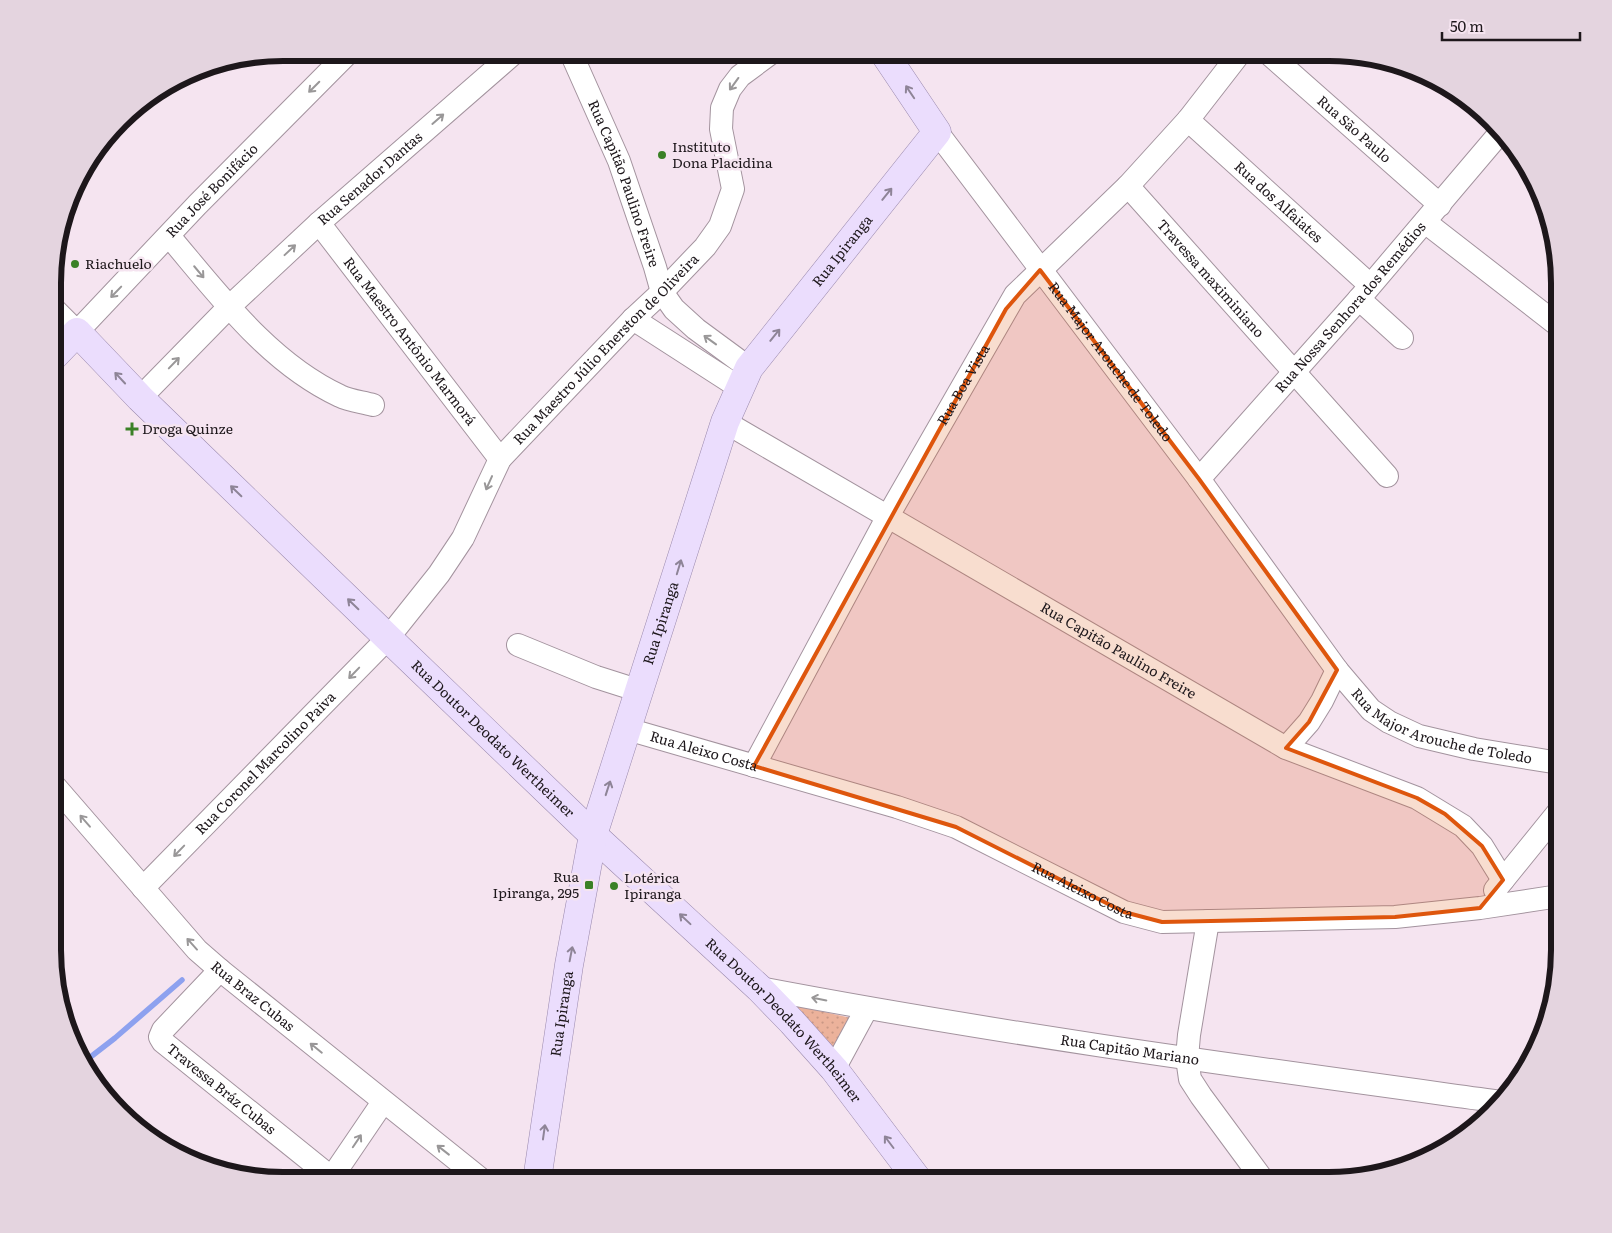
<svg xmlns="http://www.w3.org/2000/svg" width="1612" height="1233" font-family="Literata,serif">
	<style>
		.grass { fill: url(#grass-dots) }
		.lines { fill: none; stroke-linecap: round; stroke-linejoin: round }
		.stream { stroke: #8da1ef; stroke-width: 5.5 }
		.minor-casing { stroke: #a3939e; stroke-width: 24 }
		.major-casing { stroke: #9a89ad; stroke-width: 29 }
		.minor { stroke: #fff; stroke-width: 22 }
		.major { stroke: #ebddfd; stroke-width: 28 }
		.oneway { stroke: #999798 }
		.oneway2 { stroke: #8e8497 }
		.marked { fill: #de560d; fill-opacity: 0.2; stroke: #de560d; stroke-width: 4; stroke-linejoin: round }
		.poi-dot { fill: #3a8126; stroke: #f5e4f0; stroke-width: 2 }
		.labels { text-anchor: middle; stroke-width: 5; stroke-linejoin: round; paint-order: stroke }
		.street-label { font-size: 14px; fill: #1d171b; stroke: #f5e4f0 }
		.poi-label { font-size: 14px; fill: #1d171b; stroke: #f5e4f0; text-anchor: start }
		.rim { fill: none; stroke: #1d171b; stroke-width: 6 }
	</style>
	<defs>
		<pattern id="grass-dots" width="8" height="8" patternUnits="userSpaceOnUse" patternTransform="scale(1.25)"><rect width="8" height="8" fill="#ecb29b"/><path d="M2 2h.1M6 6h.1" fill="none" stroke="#ca9885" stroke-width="1.8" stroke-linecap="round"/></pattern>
	</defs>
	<rect width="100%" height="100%" fill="#f5e4f0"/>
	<path class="grass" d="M 785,1003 L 851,1018 L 827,1058 Z"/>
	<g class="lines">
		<path class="stream" d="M 84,1062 L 115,1038 L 182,980"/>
		<defs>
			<g id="minor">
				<path id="s1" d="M 571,53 L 619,161 L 655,267 L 662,292 L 674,309 L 696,329 L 749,368"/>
				<path id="s2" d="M 1268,53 L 1440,205"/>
				<path id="s3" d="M 1188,120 L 1370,285"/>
				<path id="s4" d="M 937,132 L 1199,479 L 1337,670 L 1371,710 L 1389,722 L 1419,736 L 1474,749 L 1559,763"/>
				<path id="s5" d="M 1128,186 L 1387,476"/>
				<path d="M 1425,222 L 1559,326"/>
				<path id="s6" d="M 319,223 L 500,459"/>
				<path d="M 169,236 C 219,295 269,363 340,396 C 350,401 363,402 373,405"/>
				<path d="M 1359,299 L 1402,338"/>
				<path id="s7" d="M 54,309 L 77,332 L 197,205 L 348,53"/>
				<path d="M 633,319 L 740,388"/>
				<path id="s8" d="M 140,398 L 229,307 L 319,223 L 514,53"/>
				<path id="s9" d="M 725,422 L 1286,748 L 1417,798 L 1463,826 L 1482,846 L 1503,880"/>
				<path id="s10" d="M 1199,479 L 1359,299 L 1499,134"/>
				<path d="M 518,645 L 596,677 L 640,691"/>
				<path id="s11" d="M 627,729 L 897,807 L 956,827 L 1124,912 L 1162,922 L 1395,917 L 1480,908 L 1559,896"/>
				<path d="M 1286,748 L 1309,722 L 1322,701 L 1337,670"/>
				<path id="s12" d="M 754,766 L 888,516 L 1015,295 L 1128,186 L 1188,120 L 1240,53"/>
				<path id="s13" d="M 53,784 L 197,950 L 220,970 L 482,1180"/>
				<path id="s14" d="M 143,888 L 388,638 L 439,574 L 463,538 L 500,459 L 633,319 L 662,292 L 705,247 L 720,226 L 733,189 L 721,129 L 722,108 L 730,89 L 740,76 L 771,53"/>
				<path d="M 1495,890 L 1559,811"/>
				<path d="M 1208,921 L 1189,1035 L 1187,1058 L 1190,1079 L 1201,1096 L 1263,1180"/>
				<path id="s15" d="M 220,970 L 163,1030 L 160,1037 L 163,1042 L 332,1178"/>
				<path id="s16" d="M 759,988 C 1005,1035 1254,1068 1502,1102"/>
				<path d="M 834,1069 L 867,1008"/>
				<path d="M 330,1180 L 383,1102"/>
			</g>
			<g id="major">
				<path id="s17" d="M 54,356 L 77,332 L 140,398 L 388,638 L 593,835 L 759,988 L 792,1022 L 834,1069 L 918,1180"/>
				<path id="s18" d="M 537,1180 L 569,965 L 593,835 L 725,422 L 749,368 L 937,132 L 884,53"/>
			</g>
		</defs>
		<use href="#minor" class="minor-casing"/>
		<use href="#major" class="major-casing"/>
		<use href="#minor" class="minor"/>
		<use href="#major" class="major"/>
	</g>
	<defs><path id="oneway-shaft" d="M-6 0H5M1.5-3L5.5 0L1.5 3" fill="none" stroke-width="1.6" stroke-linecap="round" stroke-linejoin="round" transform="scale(1.25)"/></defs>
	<g class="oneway">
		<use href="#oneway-shaft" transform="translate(734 84) rotate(126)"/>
		<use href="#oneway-shaft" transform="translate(314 87) rotate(135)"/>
		<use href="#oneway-shaft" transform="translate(438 119) rotate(-41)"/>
		<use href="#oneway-shaft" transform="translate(290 250) rotate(-43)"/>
		<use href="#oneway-shaft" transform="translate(199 272) rotate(50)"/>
		<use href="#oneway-shaft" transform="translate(116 292) rotate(134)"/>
		<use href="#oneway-shaft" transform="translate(710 340) rotate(-144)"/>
		<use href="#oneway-shaft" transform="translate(174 363) rotate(-46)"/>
		<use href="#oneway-shaft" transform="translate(489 483) rotate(114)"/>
		<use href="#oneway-shaft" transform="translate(354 673) rotate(134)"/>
		<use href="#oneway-shaft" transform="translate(85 821) rotate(-131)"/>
		<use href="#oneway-shaft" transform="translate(179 851) rotate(134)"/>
		<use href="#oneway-shaft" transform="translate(192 944) rotate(-132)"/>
		<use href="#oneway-shaft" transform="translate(819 999) rotate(-169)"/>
		<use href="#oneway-shaft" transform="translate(316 1048) rotate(-141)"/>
		<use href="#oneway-shaft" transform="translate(357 1141) rotate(-56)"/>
		<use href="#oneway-shaft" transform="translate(443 1150) rotate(-142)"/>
	</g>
	<g class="oneway2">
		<use href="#oneway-shaft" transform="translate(910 92) rotate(-124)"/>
		<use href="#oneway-shaft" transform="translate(887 194) rotate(-51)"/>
		<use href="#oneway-shaft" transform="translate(775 335) rotate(-51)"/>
		<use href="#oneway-shaft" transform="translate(120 378) rotate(-133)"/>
		<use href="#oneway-shaft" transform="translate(236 491) rotate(-136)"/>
		<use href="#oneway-shaft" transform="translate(679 567) rotate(-73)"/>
		<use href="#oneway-shaft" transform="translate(353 604) rotate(-136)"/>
		<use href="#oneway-shaft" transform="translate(608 788) rotate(-72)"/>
		<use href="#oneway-shaft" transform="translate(685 919) rotate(-137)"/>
		<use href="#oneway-shaft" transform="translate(571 954) rotate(-79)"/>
		<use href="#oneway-shaft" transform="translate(544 1132) rotate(-82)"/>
		<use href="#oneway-shaft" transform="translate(889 1142) rotate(-127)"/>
	</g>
	<path class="marked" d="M 1040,270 L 1199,479 L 1337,670 L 1309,722 L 1286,748 L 1417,798 L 1445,814 L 1482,846 L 1503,880 L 1480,908 L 1395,917 L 1162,922 L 1124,912 L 956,827 L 754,766 L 1006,309 Z"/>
	<g class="poi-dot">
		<circle cx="662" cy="155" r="5"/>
		<circle cx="75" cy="264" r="5"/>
		<path d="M129.5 421.5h5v5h5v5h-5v5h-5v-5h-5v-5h5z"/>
		<rect x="584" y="880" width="10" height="10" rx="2.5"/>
		<circle cx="614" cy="886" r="5"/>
	</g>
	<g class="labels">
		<g class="street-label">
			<text dy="5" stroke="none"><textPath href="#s2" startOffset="115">Rua São Paulo</textPath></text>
			<text dy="5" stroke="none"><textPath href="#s8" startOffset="318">Rua Senador Dantas</textPath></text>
			<text dy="5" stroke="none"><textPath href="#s1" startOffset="141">Rua Capitão Paulino Freire</textPath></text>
			<text dy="5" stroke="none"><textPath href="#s7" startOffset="228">Rua José Bonifácio</textPath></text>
			<text dy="5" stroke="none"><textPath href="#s3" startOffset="122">Rua dos Alfaiates</textPath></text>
			<text dy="5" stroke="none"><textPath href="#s18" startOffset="992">Rua Ipiranga</textPath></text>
			<text dy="5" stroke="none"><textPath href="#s5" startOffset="124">Travessa maximiniano</textPath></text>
			<text dy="5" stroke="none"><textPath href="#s10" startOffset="229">Rua Nossa Senhora dos Remédios</textPath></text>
			<text dy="5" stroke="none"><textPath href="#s6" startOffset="149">Rua Maestro Antônio Marmorá</textPath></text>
			<text dy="5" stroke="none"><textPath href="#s14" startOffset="715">Rua Maestro Júlio Enerston de Oliveira</textPath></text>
			<text dy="5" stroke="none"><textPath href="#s4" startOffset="288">Rua Major Arouche de Toledo</textPath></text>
			<text dy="5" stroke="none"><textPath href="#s12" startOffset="435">Rua Boa Vista</textPath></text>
			<text dy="5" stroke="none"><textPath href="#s18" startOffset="572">Rua Ipiranga</textPath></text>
			<text dy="5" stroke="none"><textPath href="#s9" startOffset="455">Rua Capitão Paulino Freire</textPath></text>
			<text dy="5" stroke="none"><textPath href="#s4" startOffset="795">Rua Major Arouche de Toledo</textPath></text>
			<text dy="5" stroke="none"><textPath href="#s17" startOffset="615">Rua Doutor Deodato Wertheimer</textPath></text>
			<text dy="5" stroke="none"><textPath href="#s11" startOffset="80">Rua Aleixo Costa</textPath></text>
			<text dy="5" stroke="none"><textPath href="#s14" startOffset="175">Rua Coronel Marcolino Paiva</textPath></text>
			<text dy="5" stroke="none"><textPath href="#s11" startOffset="485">Rua Aleixo Costa</textPath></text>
			<text dy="5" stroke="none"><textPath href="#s13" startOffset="292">Rua Braz Cubas</textPath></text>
			<text dy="5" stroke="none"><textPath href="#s18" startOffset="168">Rua Ipiranga</textPath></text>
			<text dy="5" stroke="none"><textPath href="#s17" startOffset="1020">Rua Doutor Deodato Wertheimer</textPath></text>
			<text dy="5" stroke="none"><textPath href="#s16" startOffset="376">Rua Capitão Mariano</textPath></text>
			<text dy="5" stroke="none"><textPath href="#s15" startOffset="171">Travessa Bráz Cubas</textPath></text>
		</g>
		<g class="poi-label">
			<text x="672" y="152">Instituto<tspan x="672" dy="16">Dona Placidina</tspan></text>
			<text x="85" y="269">Riachuelo</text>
			<text x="142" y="434">Droga Quinze</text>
			<text x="579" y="882" text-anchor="end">Rua<tspan x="579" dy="16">Ipiranga, 295</tspan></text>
			<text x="624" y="883">Lotérica<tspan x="624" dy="16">Ipiranga</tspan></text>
		</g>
	</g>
	<path d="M0 0H1612V1233H0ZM283 61H1329A222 222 0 0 1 1551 283V950A222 222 0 0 1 1329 1172H283A222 222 0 0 1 61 950V283A222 222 0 0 1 283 61Z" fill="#e4d4df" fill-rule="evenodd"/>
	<path class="rim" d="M283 61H1329A222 222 0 0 1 1551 283V950A222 222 0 0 1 1329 1172H283A222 222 0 0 1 61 950V283A222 222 0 0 1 283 61Z"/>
	<path d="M1442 32v8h138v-8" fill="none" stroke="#1d171b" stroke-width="2.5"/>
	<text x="1450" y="32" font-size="15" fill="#1d171b" stroke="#f5e4f0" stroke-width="4" paint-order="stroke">50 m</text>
</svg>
